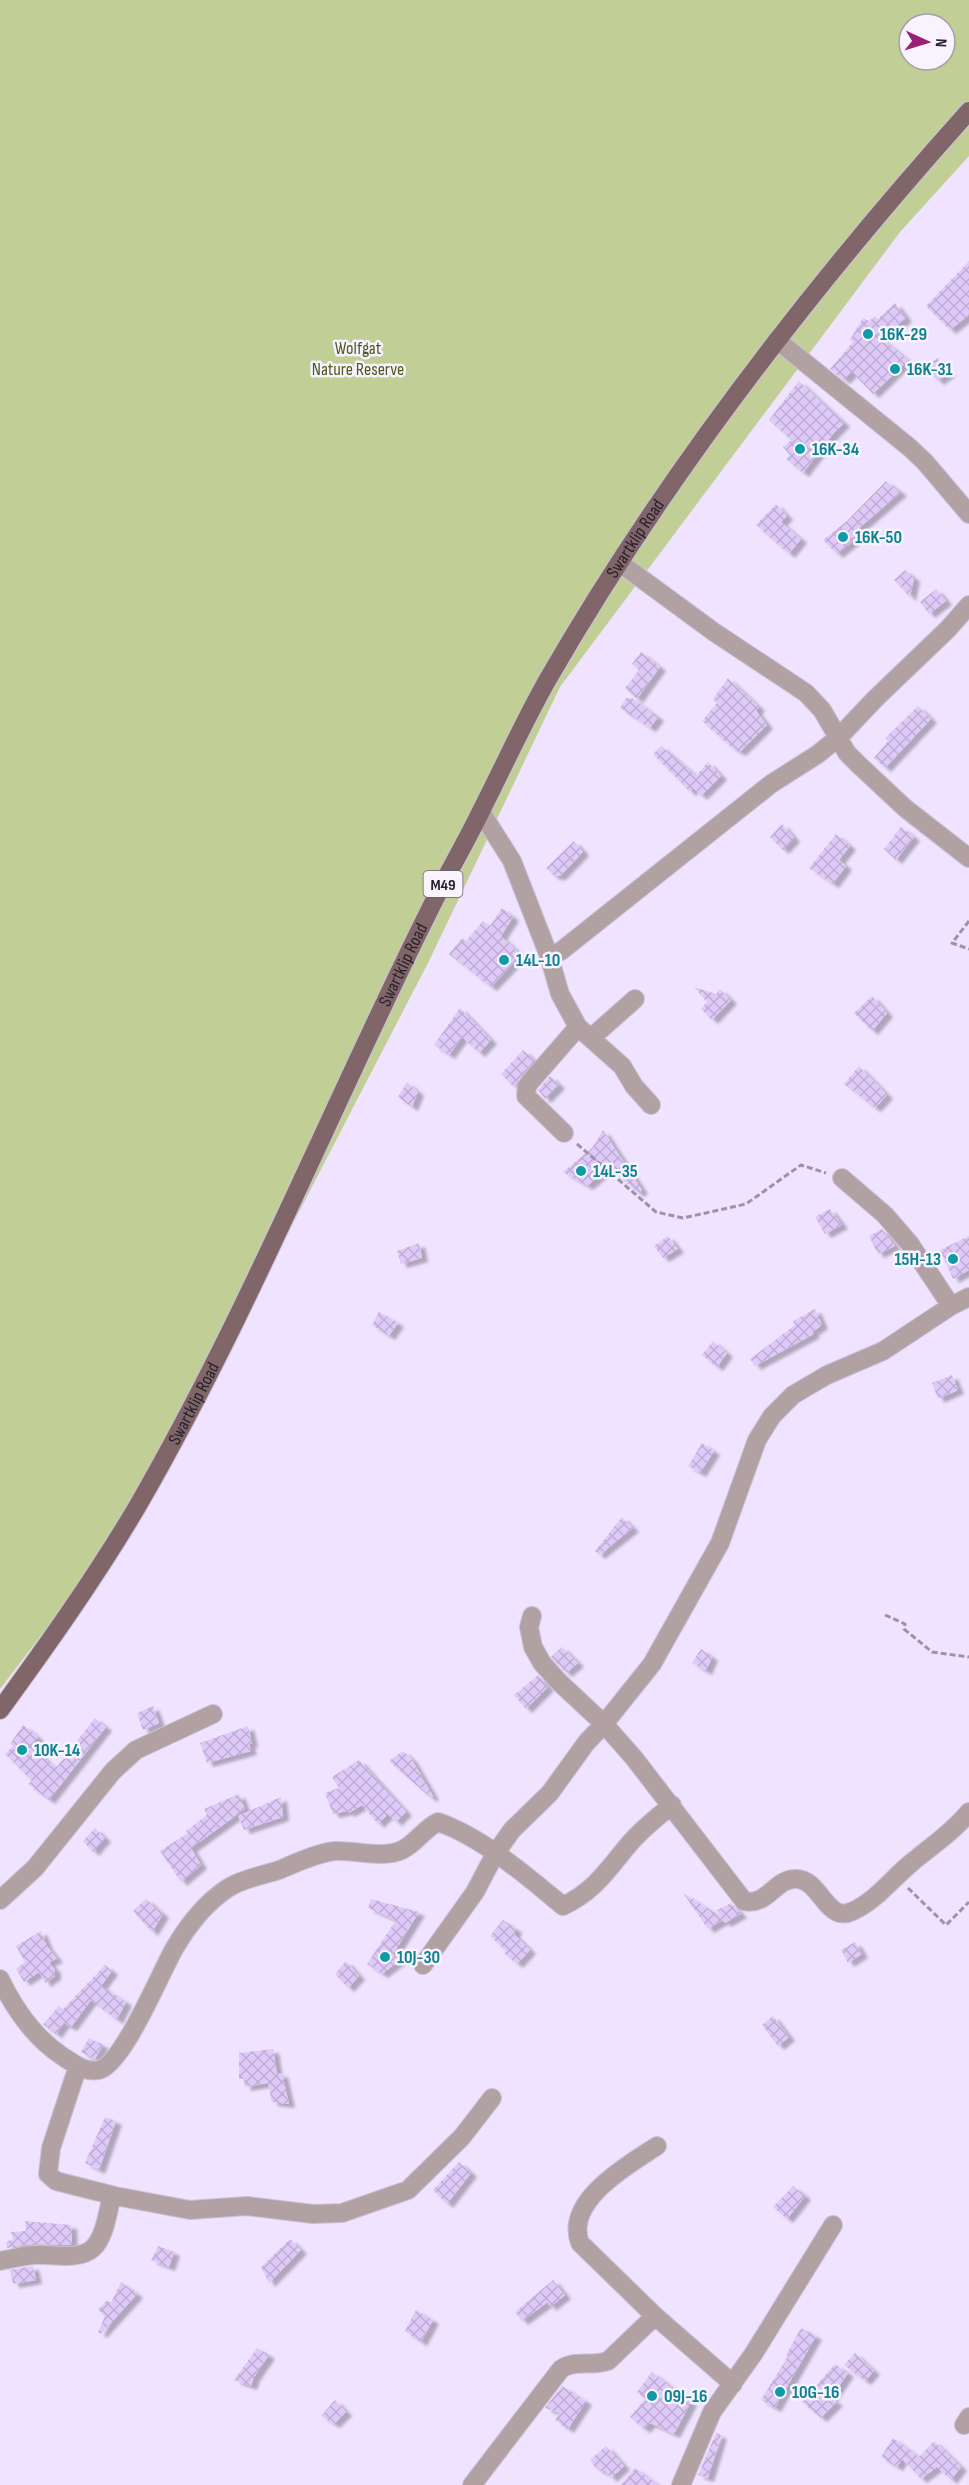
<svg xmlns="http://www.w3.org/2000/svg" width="969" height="2485" font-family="'Sofia Sans Condensed',sans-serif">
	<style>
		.park { fill: #c1ce96; fill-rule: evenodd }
		.building { fill: url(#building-cross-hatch); filter: url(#shadow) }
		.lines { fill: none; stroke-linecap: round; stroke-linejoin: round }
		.minor-casing { stroke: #cbc0d9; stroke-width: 20 }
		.major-casing { stroke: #cbc0d9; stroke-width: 20 }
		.path { stroke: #9c93a8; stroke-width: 3; stroke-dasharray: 6 3; stroke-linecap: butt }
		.minor { stroke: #b1a1a3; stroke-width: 18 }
		.major { stroke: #816669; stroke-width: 18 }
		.culture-dot { fill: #0f9aa8; stroke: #f8f3ff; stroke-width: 2 }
		.labels { text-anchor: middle; stroke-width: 5; stroke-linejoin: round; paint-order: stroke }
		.shield { fill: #f8f3ff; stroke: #65606b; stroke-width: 1.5 }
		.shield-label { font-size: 16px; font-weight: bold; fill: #26212c }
		.culture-label { font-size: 18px; font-weight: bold; fill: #0d838f; stroke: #f8f3ff; text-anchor: start }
		.park-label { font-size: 18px; fill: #4f5b1d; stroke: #f8f3ff }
		.street-label { font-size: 18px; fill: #26212c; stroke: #f8f3ff }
	</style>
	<defs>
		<pattern id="building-cross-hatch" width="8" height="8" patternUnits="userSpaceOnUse" patternTransform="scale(1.5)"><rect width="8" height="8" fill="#dfc9f8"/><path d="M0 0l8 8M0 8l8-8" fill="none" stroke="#bfacd5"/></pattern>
		<filter id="shadow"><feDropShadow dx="6" dy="4" stdDeviation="1.5" flood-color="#0004"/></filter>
	</defs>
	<rect width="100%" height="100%" fill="#efe3ff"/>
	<path class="park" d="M 0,0 L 969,0 L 969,156 L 900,232 L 560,687 L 429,961 L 160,1480 L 0,1689 ZM 909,24 L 945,24 L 945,60 L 909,60 Z"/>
	<path class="building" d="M 969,261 L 969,315 L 950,330 L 926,306 Z
		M 895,303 L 906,318 L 881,338 L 908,360 L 873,394 L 852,372 L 844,380 L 830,369 L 853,342 L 850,340 L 863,318 L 869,321 L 875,316 L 878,319 Z
		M 938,358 L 949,373 L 938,381 L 925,367 Z
		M 799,381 L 844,423 L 832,435 L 803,473 L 786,459 L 790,455 L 783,447 L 791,440 L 769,420 Z
		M 886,481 L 901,492 L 858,529 L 862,534 L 837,554 L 823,540 L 847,521 Z
		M 776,504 L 787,516 L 781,522 L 801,539 L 789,554 L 756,525 Z
		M 905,570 L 914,578 L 910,597 L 894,580 Z
		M 936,589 L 946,601 L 929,614 L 920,602 Z
		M 641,652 L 660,667 L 637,699 L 625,688 L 639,670 L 632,664 Z
		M 728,678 L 759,707 L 756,711 L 767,725 L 740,752 L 731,747 L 702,721 L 717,703 L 713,699 Z
		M 626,698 L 632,698 L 658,717 L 650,728 L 620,708 Z
		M 918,706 L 931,719 L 885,768 L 874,758 L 888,741 L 885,738 Z
		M 661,746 L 696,776 L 708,762 L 721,776 L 701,796 L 693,788 L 690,792 L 653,754 Z
		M 782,824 L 794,838 L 783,850 L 770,837 Z
		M 901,827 L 914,837 L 896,860 L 884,849 Z
		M 836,834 L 850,846 L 839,860 L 846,866 L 833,884 L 809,868 Z
		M 574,841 L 583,852 L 560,876 L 554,876 L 546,868 Z
		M 502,908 L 513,917 L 501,936 L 521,955 L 491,987 L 449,954 L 462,938 L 466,941 L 483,921 L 490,926 Z
		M 694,987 L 716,994 L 720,989 L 731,1000 L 712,1020 L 701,1009 L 707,1002 Z
		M 872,996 L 887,1013 L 872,1031 L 854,1013 Z
		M 460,1008 L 491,1040 L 479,1053 L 462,1037 L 449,1055 L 434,1045 Z
		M 523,1050 L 534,1060 L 514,1087 L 501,1074 Z
		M 859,1066 L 887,1095 L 875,1108 L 861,1097 L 863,1095 L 860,1096 L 844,1084 Z
		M 550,1076 L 559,1085 L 545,1099 L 538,1090 Z
		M 407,1082 L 418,1092 L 412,1107 L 398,1097 Z
		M 603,1130 L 642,1190 L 638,1193 L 610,1167 L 587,1186 L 563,1172 L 592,1148 Z
		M 830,1209 L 842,1225 L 825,1234 L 815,1217 Z
		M 882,1229 L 895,1246 L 878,1254 L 869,1236 Z
		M 668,1236 L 678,1249 L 663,1258 L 654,1246 Z
		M 969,1236 L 969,1270 L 953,1279 L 940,1250 Z
		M 419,1243 L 422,1258 L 401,1264 L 397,1251 Z
		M 815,1309 L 822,1325 L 812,1332 L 814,1334 L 755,1366 L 750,1359 L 795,1325 L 793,1321 Z
		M 379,1312 L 398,1323 L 389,1336 L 372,1325 Z
		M 713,1341 L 727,1353 L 717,1367 L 702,1355 Z
		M 952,1375 L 958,1390 L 938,1399 L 932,1383 Z
		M 702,1443 L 714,1451 L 700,1473 L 688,1466 Z
		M 622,1517 L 633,1528 L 599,1555 L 595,1551 Z
		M 562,1647 L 578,1663 L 566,1673 L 551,1657 Z
		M 701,1649 L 712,1657 L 706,1671 L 692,1663 Z
		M 538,1675 L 548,1687 L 526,1709 L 514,1695 Z
		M 153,1706 L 159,1723 L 143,1730 L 137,1713 Z
		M 95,1718 L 106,1727 L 49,1800 L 28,1784 L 32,1781 L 5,1754 L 13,1746 L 10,1744 L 23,1725 L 38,1737 L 32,1746 L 50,1764 L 52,1763 L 57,1767 Z
		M 248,1726 L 252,1743 L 249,1744 L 251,1751 L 207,1763 L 200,1743 Z
		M 403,1751 L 411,1758 L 433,1796 L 431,1798 L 389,1761 Z
		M 359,1760 L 406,1812 L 396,1822 L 388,1814 L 378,1824 L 362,1805 L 349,1813 L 347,1811 L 333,1814 L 325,1793 L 339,1788 L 332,1777 Z
		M 239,1794 L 245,1809 L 191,1848 L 201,1865 L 181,1882 L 160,1851 L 188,1833 L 186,1831 L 207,1815 L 204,1809 Z
		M 281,1797 L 283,1817 L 244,1830 L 238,1816 Z
		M 95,1828 L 105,1838 L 93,1852 L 83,1841 Z
		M 683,1893 L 720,1916 L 717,1910 L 731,1903 L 741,1914 L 725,1923 L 723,1920 L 708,1929 Z
		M 146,1899 L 163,1914 L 152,1932 L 133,1911 Z
		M 371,1899 L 419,1912 L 393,1954 L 400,1960 L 382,1974 L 367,1964 L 396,1920 L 368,1908 Z
		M 503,1920 L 516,1929 L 514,1934 L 530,1950 L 517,1964 L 504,1953 L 506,1951 L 490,1936 Z
		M 41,1931 L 47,1946 L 57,1959 L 49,1962 L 55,1970 L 55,1976 L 45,1983 L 39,1972 L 24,1982 L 16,1969 L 25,1962 L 16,1946 Z
		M 855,1942 L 862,1954 L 848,1963 L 841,1950 Z
		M 346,1961 L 359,1976 L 348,1988 L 335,1974 Z
		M 105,1965 L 112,1971 L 101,1986 L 126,2002 L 117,2020 L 91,2000 L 71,2027 L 64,2023 L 56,2034 L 44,2025 L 43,2024 L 59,2006 L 63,2009 Z
		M 773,2016 L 789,2037 L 778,2046 L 762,2025 Z
		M 89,2038 L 103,2045 L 95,2059 L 81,2052 Z
		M 273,2049 L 277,2074 L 282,2073 L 289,2104 L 272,2102 L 268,2083 L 245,2087 L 244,2079 L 239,2079 L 239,2053 Z
		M 105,2117 L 116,2121 L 99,2170 L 85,2163 Z
		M 459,2162 L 471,2173 L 447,2204 L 433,2190 Z
		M 793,2186 L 805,2196 L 787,2219 L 773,2207 Z
		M 25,2221 L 71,2225 L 72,2245 L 32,2244 L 7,2248 L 6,2242 L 13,2239 L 11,2232 L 26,2231 Z
		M 290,2239 L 301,2250 L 269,2283 L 261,2267 Z
		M 158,2246 L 174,2252 L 169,2267 L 151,2260 Z
		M 33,2266 L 36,2280 L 13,2284 L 10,2270 Z
		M 553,2280 L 565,2295 L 550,2307 L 548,2302 L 522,2321 L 515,2312 Z
		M 121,2282 L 137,2294 L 101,2334 L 98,2332 L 105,2316 L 98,2310 L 107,2300 L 111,2303 Z
		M 416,2310 L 433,2320 L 421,2342 L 405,2331 Z
		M 801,2328 L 816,2336 L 775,2408 L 761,2400 L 788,2356 L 786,2355 Z
		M 257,2348 L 269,2355 L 254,2377 L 251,2386 L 234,2380 Z
		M 855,2353 L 874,2371 L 865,2381 L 844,2365 Z
		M 835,2364 L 848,2373 L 831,2398 L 837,2402 L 821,2418 L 802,2402 Z
		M 652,2372 L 691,2402 L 674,2434 L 650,2423 L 644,2429 L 630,2417 L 645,2399 L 637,2392 Z
		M 562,2386 L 586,2401 L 568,2429 L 555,2420 L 560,2413 L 545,2408 Z
		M 335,2400 L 346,2412 L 334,2424 L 321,2416 Z
		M 716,2433 L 721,2435 L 708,2478 L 698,2475 Z
		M 893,2438 L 919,2457 L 934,2441 L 961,2467 L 951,2480 L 937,2467 L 921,2479 L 902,2459 L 897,2467 L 881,2457 Z
		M 606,2446 L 624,2466 L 611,2478 L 604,2470 L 602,2472 L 595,2467 L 590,2460 Z
		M 635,2468 L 658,2485 L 621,2485 Z"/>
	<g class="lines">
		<defs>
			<path id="minor" d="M 777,340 L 909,447 L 925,462 L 969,514
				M 620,563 L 714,632 L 806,693 L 822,710 L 847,753 L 859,765 L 905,808 L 969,858
				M 481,812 L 512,861 L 549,956 L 560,994 L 578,1027 L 531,1081 L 527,1086 L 526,1096 L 564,1133
				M 549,956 L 561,951 L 771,784 L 818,754 L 839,737 L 875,699 L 948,629 L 969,605
				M 578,1027 L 622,1066 L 634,1086 L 651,1105
				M 591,1038 L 635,999
				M 842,1178 L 885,1215 L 910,1244 L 951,1306
				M 532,1616 L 529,1627 L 533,1647 L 542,1663 L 558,1681 L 604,1724 L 634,1758 L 744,1901 C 767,1907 776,1877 797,1879 C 816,1880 823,1907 839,1913 C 844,1914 849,1913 853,1911 C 875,1901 891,1880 910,1864 C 930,1847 952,1833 969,1812
				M 0,1900 L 35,1868 L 113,1771 L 136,1750 L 213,1714
				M 423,1965 L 475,1892 L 495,1854 L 512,1830 L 550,1793 L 586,1743 L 604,1724 L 652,1664 L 720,1543 L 757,1440 L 772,1416 L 793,1395 L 827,1375 L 883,1351 L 951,1306 L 969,1297
				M 0,1979 C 14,2008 35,2038 62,2056 C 73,2063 85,2073 99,2070 C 123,2064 160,1974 174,1949 C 188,1925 205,1903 228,1888 C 244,1878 261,1876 279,1870 C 296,1863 316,1853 335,1851 C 355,1850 383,1859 402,1850 C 416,1843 424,1829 438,1822 C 482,1837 528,1877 563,1906 C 595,1891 608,1869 630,1843 C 643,1828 657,1817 672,1805
				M 78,2066 L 51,2148 L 48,2174 L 56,2181 L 115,2196 L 190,2210 L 247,2206 L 313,2214 L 342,2213 L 408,2190 L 462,2137 L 492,2098
				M 657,2146 C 628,2165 564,2201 580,2243 L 655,2316 L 733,2384
				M 0,2261 C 11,2259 22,2256 33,2255 C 50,2253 78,2262 93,2248 C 105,2237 108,2211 112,2195
				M 964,2425 L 969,2417
				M 472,2485 L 561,2369 C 576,2359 591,2367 608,2361 L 655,2316
				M 681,2485 L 712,2412 L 754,2353 L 833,2225"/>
			<g id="major">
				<path id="s1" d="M 0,1710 C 48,1644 95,1578 137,1507 C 249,1313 332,1105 432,905 C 447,874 465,844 480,813 C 503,768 523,723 548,679 C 666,474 812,286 969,111"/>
			</g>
		</defs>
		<use href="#minor" class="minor-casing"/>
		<use href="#major" class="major-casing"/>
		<path class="path" d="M 969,921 L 952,943 L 969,949
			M 577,1144 L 656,1212 L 683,1218 L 746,1204 L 801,1165 L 826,1173
			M 885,1615 L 905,1624 L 904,1629 L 932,1652 L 969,1657
			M 908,1888 L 946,1925 L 969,1902"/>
		<use href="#minor" class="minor"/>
		<use href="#major" class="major"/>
	</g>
	<g class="culture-dot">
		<circle cx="868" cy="334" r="6"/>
		<circle cx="895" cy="369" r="6"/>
		<circle cx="800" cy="449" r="6"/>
		<circle cx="843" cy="537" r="6"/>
		<circle cx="504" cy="960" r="6"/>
		<circle cx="581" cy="1171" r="6"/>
		<circle cx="953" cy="1259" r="6"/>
		<circle cx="22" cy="1750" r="6"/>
		<circle cx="385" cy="1957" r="6"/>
		<circle cx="780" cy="2392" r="6"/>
		<circle cx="652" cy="2396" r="6"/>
	</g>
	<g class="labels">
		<rect class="shield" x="423.5" y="871" width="39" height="26" rx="4.5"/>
		<g class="shield-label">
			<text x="443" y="890">M49</text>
		</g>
		<g class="culture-label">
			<text x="880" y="340">16K-29</text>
			<text x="907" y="375">16K-31</text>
			<text x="812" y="455">16K-34</text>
			<text x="855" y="543">16K-50</text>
			<text x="516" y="966">14L-10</text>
			<text x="593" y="1177">14L-35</text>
			<text x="941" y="1265" text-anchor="end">15H-13</text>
			<text x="34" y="1756">10K-14</text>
			<text x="397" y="1963">10J-30</text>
			<text x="792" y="2398">10G-16</text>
			<text x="664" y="2402">09J-16</text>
		</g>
		<g class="park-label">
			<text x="358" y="354">Wolfgat<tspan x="358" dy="21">Nature Reserve</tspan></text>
		</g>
		<g class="street-label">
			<text dy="6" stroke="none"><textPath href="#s1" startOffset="1335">Swartklip Road</textPath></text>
			<text dy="6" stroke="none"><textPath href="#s1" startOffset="849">Swartklip Road</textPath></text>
			<text dy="6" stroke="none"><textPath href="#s1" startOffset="363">Swartklip Road</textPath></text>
		</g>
	</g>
	<g transform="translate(927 42) rotate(94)"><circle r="28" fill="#f8f3ff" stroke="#a49fab" stroke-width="1.5"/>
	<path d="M0-4.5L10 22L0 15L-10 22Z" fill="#9c1f76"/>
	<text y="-9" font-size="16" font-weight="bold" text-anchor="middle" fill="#26212c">N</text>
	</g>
</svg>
